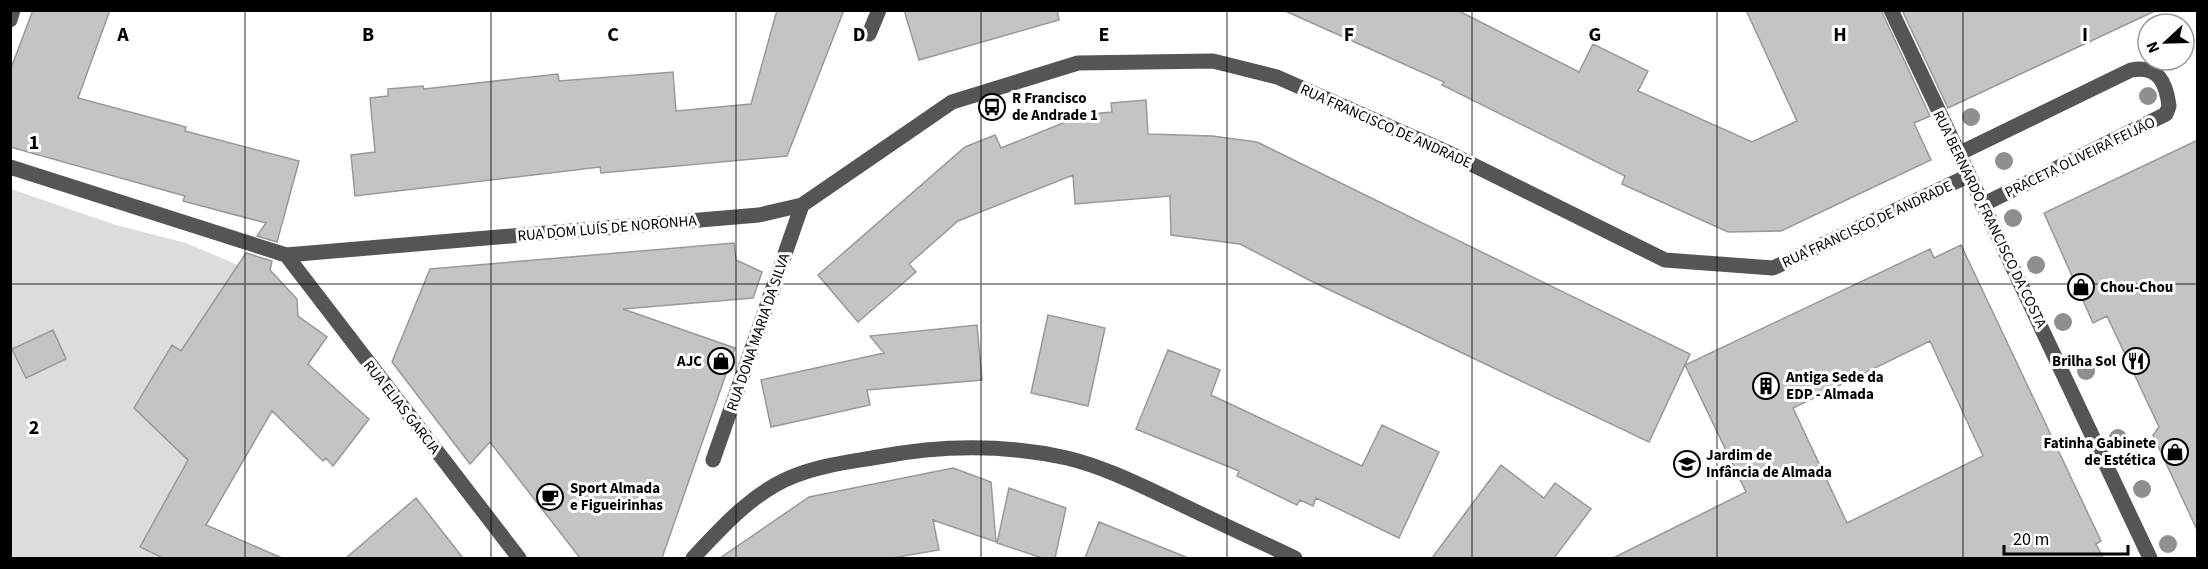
<svg xmlns="http://www.w3.org/2000/svg" width="2208" height="569" font-family="'Source Sans 3',sans-serif">
	<style>
		.green { fill: #dcdcdc }
		.building { fill: #c4c4c4; stroke: #999; stroke-width: 1.5; fill-rule: evenodd }
		.lines { fill: none; stroke-linecap: round; stroke-linejoin: round }
		.minor { stroke: #555; stroke-width: 15 }
		.tree { fill: #8f8f8f }
		.grid { fill: none; stroke: #000; stroke-width: 1.5; stroke-opacity: 0.55 }
		.labels { text-anchor: middle; stroke-width: 6; stroke-linejoin: round; paint-order: stroke }
		.poi-label { font-size: 15px; font-weight: bold; fill: #000; stroke: #fff; text-anchor: start }
		.street-label { font-size: 15px; fill: #000; stroke: #fff }
		.grid-label { font-size: 20px; text-anchor: middle; font-weight: bold; fill: #000; stroke: #fff; stroke-width: 6; stroke-linejoin: round; paint-order: stroke }
	</style>
	<rect width="100%" height="100%" fill="#fff"/>
	<path class="green" d="M 11,189 L 116,225 L 186,243 L 238,265 L 181,351 L 171,345 L 134,408 L 179,451 L 201,436 L 140,547 L 163,558 L 11,558 Z"/>
	<path class="building" d="M 33,10 L 110,10 L 78,98 L 186,127 L 185,131 L 299,161 L 277,242 L 257,236 L 266,223 L 183,201 L 185,196 L 10,147 L 10,71 Z
		M 777,10 L 844,10 L 787,156 L 601,173 L 600,167 L 355,196 L 351,155 L 375,152 L 370,98 L 388,96 L 388,89 L 423,86 L 424,89 L 558,74 L 559,81 L 673,72 L 676,111 L 751,104 Z
		M 904,10 L 1057,10 L 1059,20 L 919,60 Z
		M 1283,10 L 1457,10 L 1579,72 L 1593,44 L 1648,71 L 1638,91 L 1752,142 L 1797,121 L 1746,10 L 1881,10 L 1930,116 L 1914,123 L 1931,160 L 1781,231 L 1728,232 L 1622,184 L 1625,176 L 1442,85 L 1444,82 Z
		M 1902,10 L 2157,10 L 1948,108 Z
		M 1146,100 L 1148,134 L 1212,136 L 1257,142 L 1690,354 L 1649,442 L 1311,281 L 1240,244 L 1171,235 L 1170,196 L 1075,204 L 1073,175 L 958,221 L 909,264 L 916,272 L 858,322 L 818,275 L 965,147 L 995,135 L 1001,148 L 1068,121 L 1068,116 L 1112,112 L 1111,103 Z
		M 2198,140 L 2198,532 L 2153,435 L 2159,427 L 2107,316 L 2093,323 L 2044,213 Z
		M 734,243 L 736,260 L 762,272 L 753,298 L 623,309 L 735,348 L 662,558 L 580,558 L 490,442 L 470,464 L 392,362 L 430,269 Z
		M 1961,245 L 2101,541 L 2096,544 L 2103,558 L 1613,558 L 1746,492 L 1685,365 L 1930,249 L 1934,258 ZM 1930,341 L 1983,456 L 1847,523 L 1793,408 Z
		M 246,253 L 272,261 L 270,270 L 297,299 L 298,316 L 327,337 L 308,364 L 369,419 L 333,466 L 326,458 L 323,461 L 272,411 L 206,525 L 282,558 L 163,558 L 140,547 L 188,460 L 134,408 L 172,345 L 181,351 Z
		M 1048,315 L 1105,328 L 1088,406 L 1031,393 Z
		M 977,325 L 982,380 L 867,390 L 870,405 L 771,427 L 761,380 L 884,353 L 870,336 Z
		M 53,330 L 66,359 L 26,378 L 12,349 Z
		M 1168,350 L 1220,370 L 1211,395 L 1362,466 L 1382,425 L 1439,452 L 1399,538 L 1316,498 L 1313,506 L 1300,500 L 1297,505 L 1237,476 L 1239,471 L 1136,429 Z
		M 1501,465 L 1544,498 L 1555,483 L 1591,509 L 1554,558 L 1432,558 Z
		M 953,468 L 991,482 L 996,542 L 933,520 L 939,550 L 892,558 L 720,558 L 809,497 Z
		M 1009,488 L 1066,508 L 1055,558 L 1042,558 L 997,543 Z
		M 416,498 L 463,558 L 346,558 Z
		M 1099,522 L 1186,557 L 1185,558 L 1085,558 Z"/>
	<g class="lines">
		<path class="minor" d="M 1891,10 L 2150,558
			M 10,20 L 13,10
			M 869,34 L 879,10
			M 1958,154 L 2131,70 C 2158,65 2166,82 2169,106 L 2166,114 L 1982,205
			M 10,167 L 286,255 L 759,215 L 802,205 L 952,102 L 1078,63 L 1213,61 L 1277,77 L 1445,151 L 1665,260 L 1773,268 L 1968,176
			M 286,255 L 519,558
			M 713,460 L 802,205
			M 693,558 C 722,527 753,492 794,476 C 821,465 850,462 878,457 C 941,445 1004,444 1067,458 C 1104,467 1138,484 1172,500 C 1213,520 1254,539 1295,558"/>
	</g>
	<g class="tree">
		<circle cx="2148" cy="96" r="9"/>
		<circle cx="1971" cy="117" r="9"/>
		<circle cx="2004" cy="161" r="9"/>
		<circle cx="2013" cy="218" r="9"/>
		<circle cx="2036" cy="265" r="9"/>
		<circle cx="2063" cy="322" r="9"/>
		<circle cx="2086" cy="371" r="9"/>
		<circle cx="2118" cy="438" r="9"/>
		<circle cx="2142" cy="489" r="9"/>
		<circle cx="2168" cy="544" r="9"/>
	</g>
	<path class="grid" d="M 245,10 L 245,558M 491,10 L 491,558M 736,10 L 736,558M 981,10 L 981,558M 1227,10 L 1227,558M 1472,10 L 1472,558M 1717,10 L 1717,558M 1963,10 L 1963,558M 10,284 L 2198,284"/>
	<defs>
		<symbol id="bus-ring" viewBox="-11 -11 22 22"><circle r="9.5" fill="#fff" stroke="#000" stroke-width="1.5"/><path d="M-5-6H5V4H4V6H2V4H-2V6H-4V4H-5ZM-3.5-4V0h7V-4ZM-3.5 1.2v1.5H-2V1.2ZM2 1.2v1.5H3.5V1.2Z" fill="#000"/></symbol>
		<symbol id="shop-ring" viewBox="-11 -11 22 22"><circle r="9.5" fill="#fff" stroke="#000" stroke-width="1.5"/><path d="M-5-2.5h2.3a2.7 3.5 0 0 1 5.4 0H5L5.5 6h-11ZM-1.5-2.5h3a1.5 2.3 0 0 0-3 0Z" fill="#000"/></symbol>
		<symbol id="restaurant-ring" viewBox="-11 -11 22 22"><circle r="9.5" fill="#fff" stroke="#000" stroke-width="1.5"/><path d="M-5-6h1v4h1v-4h1v4h1v-4h1v5L-1.5 .5V6h-2V.5L-5-1ZM5-6V6H3V1.5H1.5Q1.5-4 5-6Z" fill="#000"/></symbol>
		<symbol id="building-ring" viewBox="-11 -11 22 22"><circle r="9.5" fill="#fff" stroke="#000" stroke-width="1.5"/><path d="M-4-6H4V6H1V3H-1V6H-4ZM-2.5-4.3h1.7v1.8h-1.7ZM.8-4.3h1.7v1.8H.8ZM-2.5-1h1.7V.8h-1.7ZM.8-1h1.7V.8H.8Z" fill="#000"/></symbol>
		<symbol id="school-ring" viewBox="-11 -11 22 22"><circle r="9.5" fill="#fff" stroke="#000" stroke-width="1.5"/><path d="M0-5L7-2L0 1L-7-2ZM-4 1L0 2.5L4 1V4Q0 6-4 4Z" fill="#000"/></symbol>
		<symbol id="cafe-ring" viewBox="-11 -11 22 22"><circle r="9.5" fill="#fff" stroke="#000" stroke-width="1.5"/><path d="M-5.5-4.5H6V0H3Q3 3.5 0 3.5H-2.5Q-5.5 3.5-5.5 0ZM3-3.2v2h1.7v-2ZM-6 4.5H4V6H-6Z" fill="#000"/></symbol>
	</defs>
	<g fill-rule="evenodd">
		<use href="#bus-ring" x="977" y="92" width="30" height="30"/>
		<use href="#shop-ring" x="2066" y="272" width="30" height="30"/>
		<use href="#shop-ring" x="706" y="346" width="30" height="30"/>
		<use href="#restaurant-ring" x="2121" y="346" width="30" height="30"/>
		<use href="#building-ring" x="1751" y="371" width="30" height="30"/>
		<use href="#shop-ring" x="2160" y="437" width="30" height="30"/>
		<use href="#school-ring" x="1672" y="449" width="30" height="30"/>
		<use href="#cafe-ring" x="535" y="482" width="30" height="30"/>
	</g>
	<g class="labels">
		<g class="poi-label">
			<text x="1012" y="103">R Francisco<tspan x="1012" dy="17">de Andrade 1</tspan></text>
			<text x="2100" y="292">Chou-Chou</text>
			<text x="702" y="366" text-anchor="end">AJC</text>
			<text x="2116" y="366" text-anchor="end">Brilha Sol</text>
			<text x="1786" y="382">Antiga Sede da<tspan x="1786" dy="17">EDP - Almada</tspan></text>
			<text x="2156" y="448" text-anchor="end">Fatinha Gabinete<tspan x="2156" dy="17">de Estética</tspan></text>
			<text x="1706" y="460">Jardim de<tspan x="1706" dy="17">Infância de Almada</tspan></text>
			<text x="570" y="493">Sport Almada<tspan x="570" dy="17">e Figueirinhas</tspan></text>
		</g>
		<g class="street-label">
			<text transform="translate(1386 126) rotate(24)" y="5">RUA FRANCISCO DE ANDRADE</text>
			<text transform="translate(2080 157) rotate(-26)" y="5">PRACETA OLIVEIRA FEIJÃO</text>
			<text transform="translate(1990 219) rotate(64)" y="5">RUA BERNARDO FRANCISCO DA COSTA</text>
			<text transform="translate(1867 224) rotate(-25)" y="5">RUA FRANCISCO DE ANDRADE</text>
			<text transform="translate(607 228) rotate(-5)" y="5">RUA DOM LUÍS DE NORONHA</text>
			<text transform="translate(758 332) rotate(-71)" y="5">RUA DONA MARIA DA SILVA</text>
			<text transform="translate(402 407) rotate(52)" y="5">RUA ELIAS GARCIA</text>
		</g>
	</g>
	<g class="grid-label">
		<text x="123" y="41">A</text>
		<text x="368" y="41">B</text>
		<text x="613" y="41">C</text>
		<text x="859" y="41">D</text>
		<text x="1104" y="41">E</text>
		<text x="1349" y="41">F</text>
		<text x="1595" y="41">G</text>
		<text x="1840" y="41">H</text>
		<text x="2085" y="41">I</text>
		<text x="34" y="149">1</text>
		<text x="34" y="434">2</text>
	</g>
	<rect width="2208" height="569" fill="none" stroke="#000000" stroke-width="24"/>
	<g transform="translate(2166 42) rotate(248)"><circle r="28" fill="#ffffff" stroke="#999999" stroke-width="1.5"/>
	<path d="M0-4.5L10 22L0 15L-10 22Z" fill="#000000"/>
	<text y="-9" font-size="16" font-weight="bold" text-anchor="middle" fill="#000000">N</text>
	</g>
	<path d="M2004 545v9h124v-9" fill="none" stroke="#000000" stroke-width="3"/>
	<text x="2013" y="545" font-size="18" fill="#000000" stroke="#ffffff" stroke-width="4.5" paint-order="stroke">20 m</text>
</svg>
